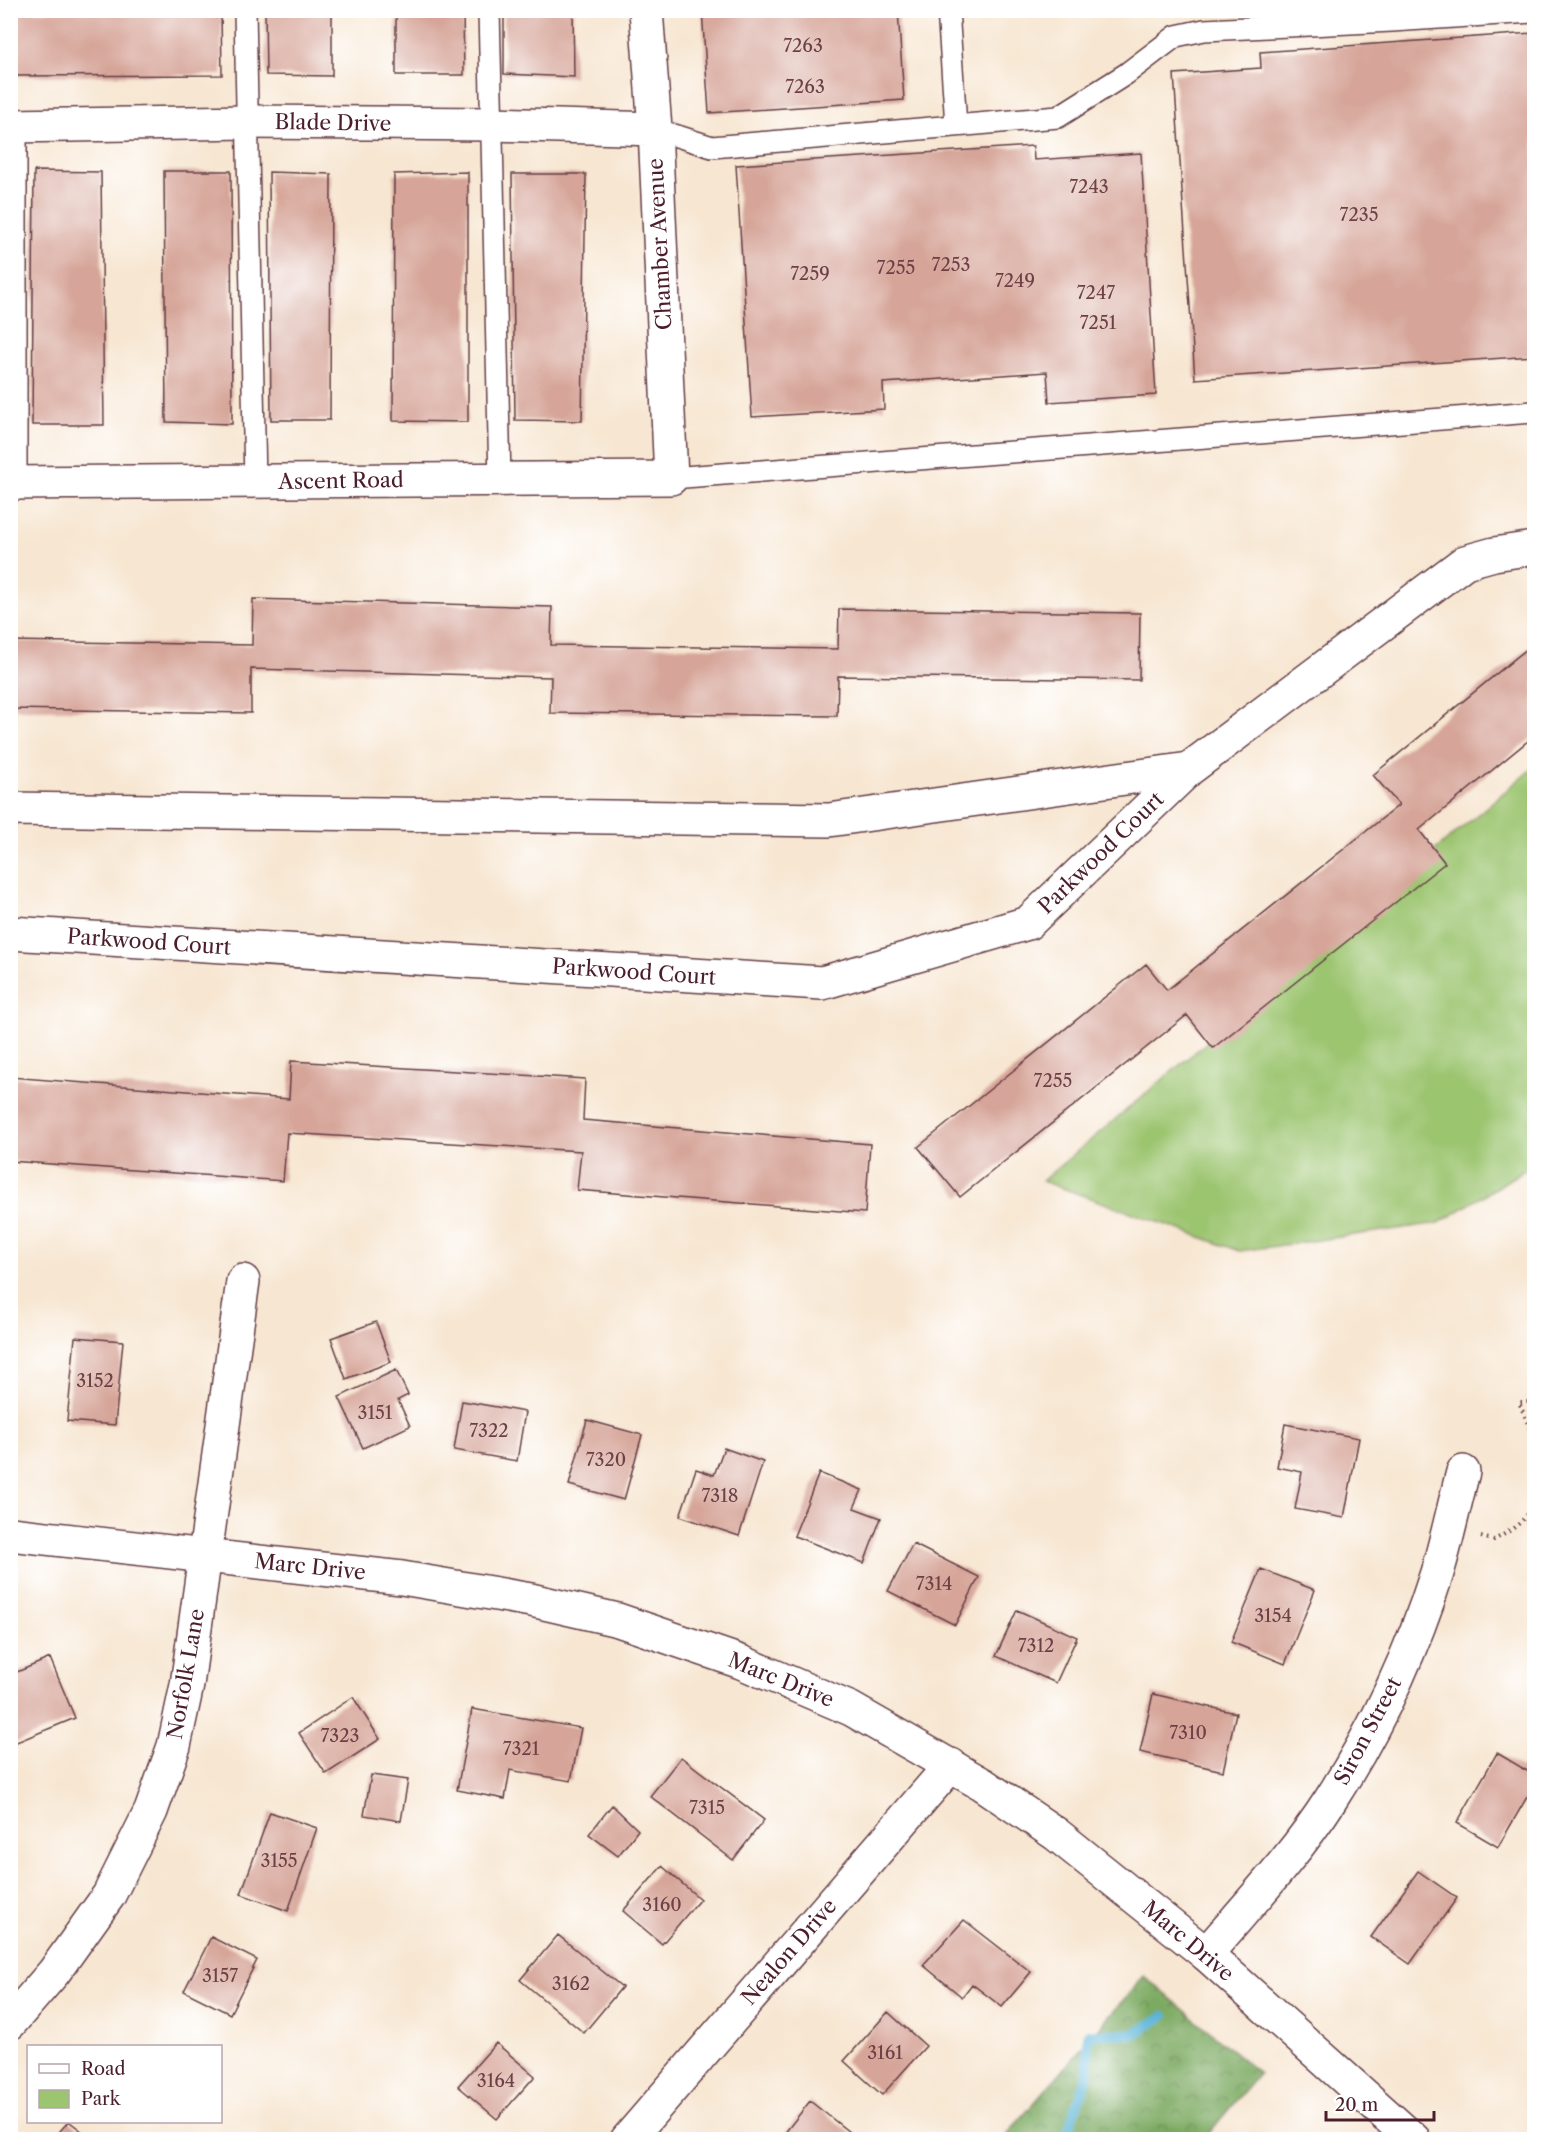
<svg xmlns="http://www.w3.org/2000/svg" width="1545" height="2150" font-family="'Libre Caslon Text',serif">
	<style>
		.green { fill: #9cc570; stroke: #73724e; stroke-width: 1.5 }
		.forest { fill: url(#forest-crowns); stroke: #646446; stroke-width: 1.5 }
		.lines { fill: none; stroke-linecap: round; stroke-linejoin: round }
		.stream { stroke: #59b3d6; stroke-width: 10 }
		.building { fill: #d6a498 }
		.service-casing { stroke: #643d44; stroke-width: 24 }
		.minor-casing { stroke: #643d44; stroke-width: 36 }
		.tertiary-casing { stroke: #643d44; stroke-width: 36 }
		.path { stroke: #643d44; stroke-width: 4; stroke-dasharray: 1.5 4.5; stroke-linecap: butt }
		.service { stroke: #fff; stroke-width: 21 }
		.minor { stroke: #fff; stroke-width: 33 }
		.tertiary { stroke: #fff; stroke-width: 33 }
		.labels { text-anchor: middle; stroke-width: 5; stroke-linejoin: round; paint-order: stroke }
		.number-label { font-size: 18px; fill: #6d4046 }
		.street-label { font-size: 21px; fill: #4a1f2b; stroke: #fff }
	</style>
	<defs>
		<pattern id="forest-crowns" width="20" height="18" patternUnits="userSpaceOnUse" patternTransform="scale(1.5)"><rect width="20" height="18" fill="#7daa62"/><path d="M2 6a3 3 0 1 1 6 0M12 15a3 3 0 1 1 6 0" fill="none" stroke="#688a51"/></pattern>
	</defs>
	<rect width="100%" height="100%" fill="#fff"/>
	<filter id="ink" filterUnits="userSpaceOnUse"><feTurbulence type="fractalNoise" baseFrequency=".0167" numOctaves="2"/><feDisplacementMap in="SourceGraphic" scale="12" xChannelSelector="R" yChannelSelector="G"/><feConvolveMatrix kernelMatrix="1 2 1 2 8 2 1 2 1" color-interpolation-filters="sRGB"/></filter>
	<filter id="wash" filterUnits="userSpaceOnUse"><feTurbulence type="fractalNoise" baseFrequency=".008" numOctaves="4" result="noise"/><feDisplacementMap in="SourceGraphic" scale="24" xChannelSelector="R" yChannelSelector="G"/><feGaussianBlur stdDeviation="1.35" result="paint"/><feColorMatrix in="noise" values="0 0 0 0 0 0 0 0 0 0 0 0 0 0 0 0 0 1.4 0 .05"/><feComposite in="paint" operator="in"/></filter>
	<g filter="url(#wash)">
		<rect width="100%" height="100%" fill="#f7e6d1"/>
		<path class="green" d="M 1534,767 L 1534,1164 L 1439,1223 L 1240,1251 L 1042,1181 Z"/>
		<path class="forest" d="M 1144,1976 L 1259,2073 L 1204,2139 L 1003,2139 Z"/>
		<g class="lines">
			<path class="stream" d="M 1065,2140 L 1088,2074 L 1088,2034 L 1134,2034 L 1164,2016"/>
		</g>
		<g id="blocks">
			<path class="building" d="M 265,10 L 332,10 L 332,76 L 266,75 Z
				M 396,10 L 463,10 L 464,75 L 396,75 Z
				M 504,10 L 573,10 L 574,77 L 504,74 Z
				M 702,10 L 898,10 L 904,100 L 709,113 Z
				M 10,11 L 221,12 L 222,75 L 10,76 Z
				M 1534,33 L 1534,356 L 1195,379 L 1174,74 L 1261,68 L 1260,52 Z
				M 1033,146 L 1034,160 L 1141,153 L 1156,395 L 1049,402 L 1047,372 L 883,383 L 884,409 L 752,417 L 736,165 Z
				M 34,171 L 101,172 L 104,425 L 32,425 Z
				M 164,171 L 231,171 L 232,424 L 166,422 Z
				M 269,172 L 331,174 L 330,420 L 271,420 Z
				M 468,172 L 468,422 L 393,421 L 394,174 Z
				M 512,174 L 586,174 L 582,421 L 515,420 Z
				M 253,599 L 552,607 L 551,645 L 838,649 L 839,609 L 1140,613 L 1139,680 L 838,676 L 837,716 L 550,713 L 551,677 L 251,669 L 251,713 L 10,709 L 10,641 L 252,645 Z
				M 1534,643 L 1534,736 L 1419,830 L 1445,863 L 1213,1048 L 1187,1015 L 960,1197 L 918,1147 L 1146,964 L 1167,990 L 1399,805 L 1373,775 Z
				M 291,1061 L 585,1079 L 583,1120 L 870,1144 L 865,1213 L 577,1190 L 581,1151 L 287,1133 L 283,1181 L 10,1161 L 10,1077 L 289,1099 Z
				M 376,1322 L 391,1362 L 346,1379 L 331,1338 Z
				M 75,1337 L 123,1341 L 115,1425 L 67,1421 Z
				M 396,1370 L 408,1395 L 398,1400 L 410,1426 L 363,1448 L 339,1397 Z
				M 462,1401 L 525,1412 L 517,1461 L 454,1450 Z
				M 587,1420 L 642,1435 L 624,1500 L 569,1485 Z
				M 1285,1424 L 1359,1438 L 1344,1518 L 1295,1509 L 1302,1472 L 1277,1467 Z
				M 724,1448 L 763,1462 L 739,1536 L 680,1516 L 696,1469 L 714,1475 Z
				M 819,1473 L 862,1490 L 854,1508 L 881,1518 L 864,1563 L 794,1536 Z
				M 913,1544 L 979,1577 L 955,1625 L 888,1591 Z
				M 1261,1569 L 1315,1590 L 1285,1664 L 1231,1642 Z
				M 1017,1610 L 1077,1637 L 1056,1683 L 996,1656 Z
				M 50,1658 L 75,1718 L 12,1744 L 10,1704 L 15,1703 L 10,1693 L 10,1675 Z
				M 1153,1694 L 1236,1713 L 1223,1771 L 1140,1752 Z
				M 353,1697 L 380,1739 L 326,1774 L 299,1733 Z
				M 472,1709 L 581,1728 L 571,1781 L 510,1770 L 505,1799 L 457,1790 Z
				M 1497,1753 L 1534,1775 L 1534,1785 L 1498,1847 L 1457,1823 Z
				M 681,1757 L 764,1820 L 733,1860 L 650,1796 Z
				M 371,1775 L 408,1780 L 401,1821 L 364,1815 Z
				M 612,1805 L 638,1830 L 618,1856 L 589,1834 Z
				M 270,1812 L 317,1828 L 288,1911 L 241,1894 Z
				M 662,1866 L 700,1899 L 662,1944 L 623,1911 Z
				M 1418,1871 L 1457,1898 L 1410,1964 L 1371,1937 Z
				M 964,1920 L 1031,1972 L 1002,2007 L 972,1984 L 962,1997 L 923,1965 Z
				M 558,1935 L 622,1987 L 584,2033 L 520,1980 Z
				M 211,1937 L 257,1960 L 230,2014 L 184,1991 Z
				M 888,2012 L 926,2046 L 882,2095 L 844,2061 Z
				M 496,2043 L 535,2076 L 497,2119 L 458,2086 Z
				M 810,2101 L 854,2136 L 850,2139 L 780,2139 Z
				M 68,2122 L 70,2122 L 92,2139 L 53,2139 Z"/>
		</g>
	</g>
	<g filter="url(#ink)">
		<use href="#blocks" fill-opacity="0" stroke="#643d44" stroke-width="1.5"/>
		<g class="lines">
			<defs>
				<path id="service" d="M 245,10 L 255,482
					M 489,10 L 500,480
					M 948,10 L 956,125
					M 655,129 L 712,147 L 1058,117 L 1126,74 L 1176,36 L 1204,30 L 1392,21 L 1534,12
					M 671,478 L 1534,412
					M 16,483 L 16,126"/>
				<path id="minor" d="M 10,126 L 248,122 L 491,124 L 655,129
					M 10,483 L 671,478 L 655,129 L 646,10
					M 10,809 L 829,820 L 1189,769 L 1465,562 L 1494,554 L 1534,548
					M 10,933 L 822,983 L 1028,923 L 1189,769
					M 1206,1954 C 1249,1904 1296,1854 1331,1799 C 1376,1729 1412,1652 1437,1573 C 1447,1540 1454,1505 1463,1472
					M 10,2023 L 54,1972 L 109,1895 L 151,1811 L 174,1746 L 187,1685 L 243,1281
					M 627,2140 L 951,1765"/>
				<path id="tertiary" d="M 10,1534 L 402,1578 L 531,1600 L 618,1620 L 741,1662 L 851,1709 L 982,1784 L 1056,1834 L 1206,1954 L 1414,2140"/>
			</defs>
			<use href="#service" class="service-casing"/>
			<use href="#minor" class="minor-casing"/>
			<use href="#tertiary" class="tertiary-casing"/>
			<path class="path" d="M 1534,1402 L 1519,1402 L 1534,1439
				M 1481,1537 L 1494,1540 C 1511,1531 1528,1520 1534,1501"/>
			<use href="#service" class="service"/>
			<use href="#minor" class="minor"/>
			<use href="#tertiary" class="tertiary"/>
		</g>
	</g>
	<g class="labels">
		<g class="number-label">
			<text x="803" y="52">7263</text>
			<text x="805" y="93">7263</text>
			<text x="1089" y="193">7243</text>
			<text x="1359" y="221">7235</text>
			<text x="951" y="271">7253</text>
			<text x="896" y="274">7255</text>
			<text x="810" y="280">7259</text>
			<text x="1015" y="287">7249</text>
			<text x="1096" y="299">7247</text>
			<text x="1098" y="329">7251</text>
			<text x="1053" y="1087">7255</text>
			<text x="95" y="1387">3152</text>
			<text x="375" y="1419">3151</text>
			<text x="489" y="1437">7322</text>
			<text x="606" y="1466">7320</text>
			<text x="720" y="1502">7318</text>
			<text x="934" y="1590">7314</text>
			<text x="1273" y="1622">3154</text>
			<text x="1036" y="1652">7312</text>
			<text x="1188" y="1739">7310</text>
			<text x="340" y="1742">7323</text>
			<text x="521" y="1755">7321</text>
			<text x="707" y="1814">7315</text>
			<text x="279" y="1867">3155</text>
			<text x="662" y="1911">3160</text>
			<text x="220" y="1982">3157</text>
			<text x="571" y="1990">3162</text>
			<text x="885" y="2059">3161</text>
			<text x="496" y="2087">3164</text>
		</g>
		<g class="street-label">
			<text transform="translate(333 123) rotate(1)" y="7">Blade Drive</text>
			<text transform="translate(660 244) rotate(-93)" y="7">Chamber Avenue</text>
			<text transform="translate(341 481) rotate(-1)" y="7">Ascent Road</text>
			<text transform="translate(1101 853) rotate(-44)" y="7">Parkwood Court</text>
			<text transform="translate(149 942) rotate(4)" y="7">Parkwood Court</text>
			<text transform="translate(634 972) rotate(4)" y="7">Parkwood Court</text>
			<text transform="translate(310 1567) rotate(6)" y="7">Marc Drive</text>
			<text transform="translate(186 1674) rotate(-80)" y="7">Norfolk Lane</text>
			<text transform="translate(781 1680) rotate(22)" y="7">Marc Drive</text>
			<text transform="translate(1368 1731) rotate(-62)" y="7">Siron Street</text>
			<text transform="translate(1188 1941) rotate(40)" y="7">Marc Drive</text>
			<text transform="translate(789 1952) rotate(-49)" y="7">Nealon Drive</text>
		</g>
	</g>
	<rect width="1545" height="2150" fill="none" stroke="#fff" stroke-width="36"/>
	<rect x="27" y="2045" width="195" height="78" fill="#ffffff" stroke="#b7a5aa" stroke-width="1.5"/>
	<rect x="39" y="2064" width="30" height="9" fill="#ffffff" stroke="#b7a5aa" stroke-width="1.5"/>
	<text x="81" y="2075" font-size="18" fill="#4a1f2b">Road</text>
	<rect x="39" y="2090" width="30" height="18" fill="#9cc570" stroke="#b7a5aa" stroke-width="1.5"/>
	<text x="81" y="2105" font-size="18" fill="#4a1f2b">Park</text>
	<path d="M1326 2111v9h108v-9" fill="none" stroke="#4a1f2b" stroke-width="3"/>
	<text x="1335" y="2111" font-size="18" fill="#4a1f2b" stroke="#ffffff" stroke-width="4.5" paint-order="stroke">20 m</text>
</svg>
